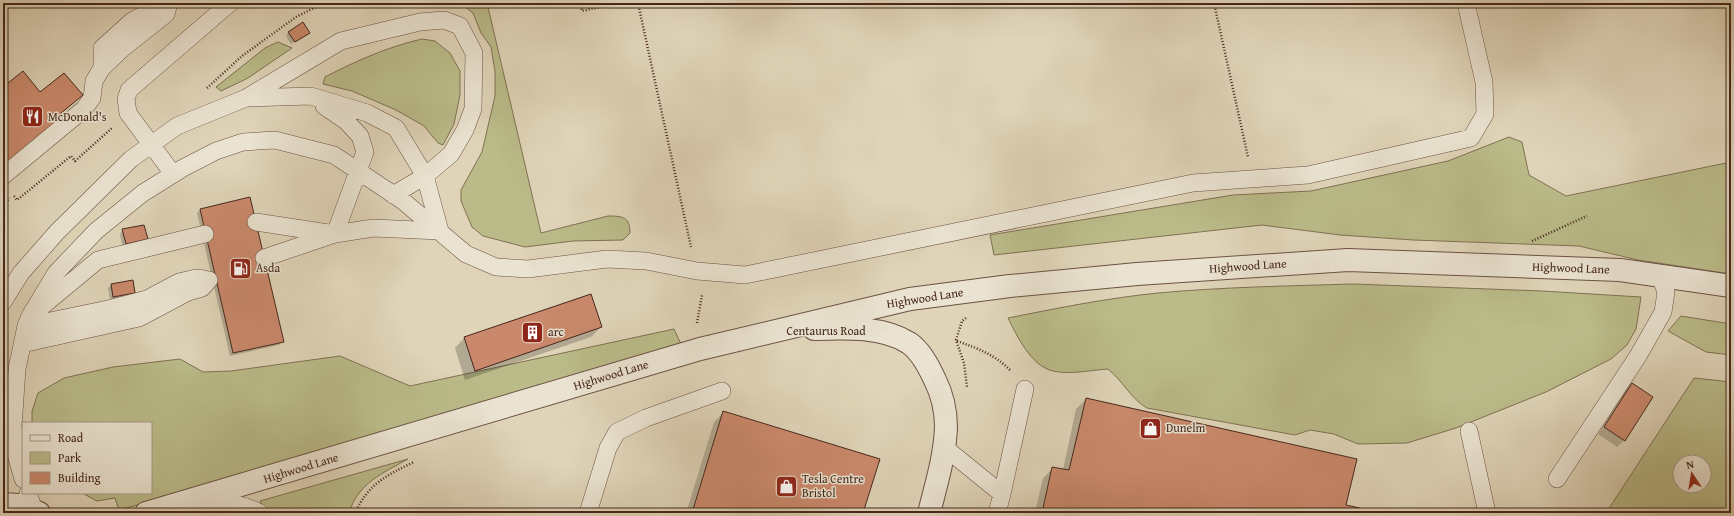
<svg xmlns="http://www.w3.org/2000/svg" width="1734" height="516" font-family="'Gentium Book Plus',serif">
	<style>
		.green { fill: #babb89; stroke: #807152; fill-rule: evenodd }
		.shadow { fill: #0003 }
		.building { fill: #ca896c; stroke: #45271c }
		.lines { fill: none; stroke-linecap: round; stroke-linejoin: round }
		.service-casing { stroke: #6c5243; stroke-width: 18 }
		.minor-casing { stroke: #6c5243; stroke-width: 24 }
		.path { stroke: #45271c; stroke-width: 2.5; stroke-dasharray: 1 2; stroke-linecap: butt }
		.service { stroke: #eae3d1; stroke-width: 17 }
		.minor { stroke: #eae3d1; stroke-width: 22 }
		.labels { text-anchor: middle; stroke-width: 3; stroke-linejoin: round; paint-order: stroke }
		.poi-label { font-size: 12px; fill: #45271c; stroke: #eae3d1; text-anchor: start }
		.street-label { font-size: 12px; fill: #45271c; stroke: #eae3d1 }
	</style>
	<rect width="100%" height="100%" fill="#dfd4b8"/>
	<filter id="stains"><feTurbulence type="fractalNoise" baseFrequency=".005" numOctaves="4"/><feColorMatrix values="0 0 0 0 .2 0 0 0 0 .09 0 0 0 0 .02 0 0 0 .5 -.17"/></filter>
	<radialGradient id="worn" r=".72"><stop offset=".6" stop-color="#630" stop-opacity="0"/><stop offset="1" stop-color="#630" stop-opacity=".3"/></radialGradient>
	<path class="green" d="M 457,3 L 487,3 L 541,233 L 608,216 C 623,216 630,217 630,233 L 623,240 L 573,241 L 525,247 L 483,236 L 472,227 L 461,201 L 461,190 L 482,152 L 495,96 L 495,71 L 491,47 L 481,33 L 473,13 L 464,6 Z
		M 422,39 L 435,41 L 450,53 L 460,71 L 460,95 L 454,124 L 443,145 L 438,143 L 424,126 L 396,110 L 352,91 L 323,84 L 325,77 C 356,61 387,47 422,39 Z
		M 278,42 L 292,48 L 248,78 L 221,91 L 216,87 L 265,48 Z
		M 1509,137 L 1522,142 L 1529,175 L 1566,196 L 1731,162 L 1731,274 L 1638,260 L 1579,246 L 1413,240 L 1340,235 L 1262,225 L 994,255 L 990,235 L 1233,195 L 1311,191 L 1448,161 Z
		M 1353,284 L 1542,291 L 1641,297 L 1636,329 L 1627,345 L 1611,359 L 1546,392 L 1456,428 L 1407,443 L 1358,444 L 1334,434 L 1310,430 L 1295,435 L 1147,408 C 1131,399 1123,381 1108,369 C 1091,370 1070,375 1053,371 C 1031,366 1017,336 1008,318 C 1058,308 1108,298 1158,293 C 1223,287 1288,286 1353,284 Z
		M 1681,316 L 1731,324 L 1731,355 L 1706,352 L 1668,331 Z
		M 674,329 L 681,344 L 277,467 L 119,510 L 115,498 L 97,501 L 82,493 L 151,493 L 151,423 L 32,423 L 32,411 L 38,393 L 64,378 L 113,367 L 180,359 L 203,372 L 231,371 L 340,356 L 410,386 Z
		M 1694,378 L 1731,382 L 1731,513 L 1606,513 ZM 1680,462 L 1704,462 L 1704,486 L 1680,486 Z
		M 408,459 C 383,473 358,483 349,513 L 275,513 L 263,506 L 260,501 Z"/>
	<path class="shadow" d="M 289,32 L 305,36 L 291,44 L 286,36 Z
		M 200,210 L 283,341 L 279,345 L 230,356 L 197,213 Z
		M 123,230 L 146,239 L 143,242 L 122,246 L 120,234 Z
		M 111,285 L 134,293 L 131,296 L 110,300 L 108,288 Z
		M 590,295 L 601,327 L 591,337 L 465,380 L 455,348 L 464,338 Z
		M 1632,384 L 1624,440 L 1617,447 L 1598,434 L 1625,391 Z
		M 1086,399 L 1345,505 L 1380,513 L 1035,513 L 1043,478 L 1053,468 L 1063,470 L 1076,409 Z
		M 724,412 L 862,513 L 686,513 L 714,422 Z"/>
	<path class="building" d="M 303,22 L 310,33 L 295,42 L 288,32 Z
		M 23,71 L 40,92 L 64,73 L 83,95 L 60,114 L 64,120 L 7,167 L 3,161 L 3,87 Z
		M 250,197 L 284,342 L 233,353 L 200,209 Z
		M 144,225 L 148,239 L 126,244 L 122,229 Z
		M 133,280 L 135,293 L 113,297 L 111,284 Z
		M 591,294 L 602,327 L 475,371 L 464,337 Z
		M 1632,383 L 1653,397 L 1625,441 L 1604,427 Z
		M 1086,398 L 1357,459 L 1346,505 L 1382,513 L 1042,513 L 1052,467 L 1069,470 Z
		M 723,411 L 880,459 L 863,513 L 692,513 Z"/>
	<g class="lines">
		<defs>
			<path id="service" d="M 102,68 L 102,48 L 132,21 L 166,3
				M 248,98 L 311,96 L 367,113 L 396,128 L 425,176 L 440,231
				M 173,174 L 128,113 L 126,99 L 129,90 L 230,3
				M 3,176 L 84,109 L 92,98 L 94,81 L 102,68 L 123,48 L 166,14 L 169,3
				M 256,222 L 335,234 L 373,228 L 440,231
				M 264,258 L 335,234 L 365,152 L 360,136 L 346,121 L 324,106
				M 3,302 L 21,273 L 57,232 L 131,159 L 177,126 L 246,98 L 341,41 L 420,22 L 444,20 L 460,26 L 474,53 L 473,109 L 465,130 L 451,154 L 425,176 L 393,195
				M 40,308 L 98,260 L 205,234
				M 26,326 L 108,309 L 147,299 L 179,282 L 196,278 L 204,279
				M 22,344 L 139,318 L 188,292 L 202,288 L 209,280
				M 1469,431 L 1487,513
				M 944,447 L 1002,494 L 997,513
				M 23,479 L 16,454 L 13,427 L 17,369 L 26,326 L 30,316 L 56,273 L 96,231 L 143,193 L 183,168 L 216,151 L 243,142 L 275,140 L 334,155 L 403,201 L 466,254 L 496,267 L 528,269 L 607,259 L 646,261 L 697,271 L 745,275 L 1193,183 L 1308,175 L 1471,138 L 1485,114 L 1484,82 L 1466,3
				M 1557,479 L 1638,356 L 1663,312 L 1666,292 L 1660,276
				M 28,493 L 34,510
				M 1002,494 L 1025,389
				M 201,499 C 221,501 242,503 260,513
				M 588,513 L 608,448 L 617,432 L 646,418 L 722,391"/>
			<path id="minor" d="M 814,329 C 844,328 882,326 909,343 C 921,351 929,367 935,380 C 942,394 946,411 946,427 C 945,456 936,485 929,513
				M 3,504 L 19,505 L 39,513
				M 146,513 L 700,349 L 910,299 L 1010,286 L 1137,274 L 1348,260 L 1620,270 L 1731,286"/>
		</defs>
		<use href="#service" class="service-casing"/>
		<use href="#minor" class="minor-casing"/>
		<path class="path" d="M 580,3 L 582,11 L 617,3
			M 638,3 L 691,247
			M 1214,3 L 1248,157
			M 207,88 L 242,56 L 296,17 L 324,3
			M 14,196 L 17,200 L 71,156 L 75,161 L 112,128
			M 3,204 L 10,198
			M 1532,241 L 1587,216
			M 966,318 L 962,321 L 956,340 L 964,363 L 967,387
			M 697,323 L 702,295
			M 957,341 C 979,349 994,354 1011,371
			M 355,513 C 368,484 387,475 414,462"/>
		<use href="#service" class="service"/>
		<use href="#minor" class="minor"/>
	</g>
	<defs>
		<symbol id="restaurant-square" viewBox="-11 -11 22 22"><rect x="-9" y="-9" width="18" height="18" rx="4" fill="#8f2418" stroke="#eae3d1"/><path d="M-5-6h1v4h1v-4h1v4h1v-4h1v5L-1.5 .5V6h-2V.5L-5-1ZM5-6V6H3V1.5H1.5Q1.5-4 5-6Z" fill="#fff"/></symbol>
		<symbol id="fuel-square" viewBox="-11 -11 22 22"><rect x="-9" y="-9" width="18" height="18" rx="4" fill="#8f2418" stroke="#eae3d1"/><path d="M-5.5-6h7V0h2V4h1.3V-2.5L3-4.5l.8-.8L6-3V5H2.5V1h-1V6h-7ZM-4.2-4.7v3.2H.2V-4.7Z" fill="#fff"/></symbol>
		<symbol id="building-square" viewBox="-11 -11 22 22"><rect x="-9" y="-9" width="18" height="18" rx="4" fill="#8f2418" stroke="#eae3d1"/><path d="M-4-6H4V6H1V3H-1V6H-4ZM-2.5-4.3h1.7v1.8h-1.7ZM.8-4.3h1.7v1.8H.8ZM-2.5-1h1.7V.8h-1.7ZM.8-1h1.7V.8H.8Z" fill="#fff"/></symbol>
		<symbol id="shop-square" viewBox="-11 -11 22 22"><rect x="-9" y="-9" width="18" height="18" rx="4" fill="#8f2418" stroke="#eae3d1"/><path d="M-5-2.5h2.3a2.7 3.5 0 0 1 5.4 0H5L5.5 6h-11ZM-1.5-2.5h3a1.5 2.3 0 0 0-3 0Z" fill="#fff"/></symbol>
	</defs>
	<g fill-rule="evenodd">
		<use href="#restaurant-square" x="20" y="104" width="25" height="25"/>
		<use href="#fuel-square" x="228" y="256" width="25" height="25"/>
		<use href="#building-square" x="520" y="320" width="25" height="25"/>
		<use href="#shop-square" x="1138" y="416" width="25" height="25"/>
		<use href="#shop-square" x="774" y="474" width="25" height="25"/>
	</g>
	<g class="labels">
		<g class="poi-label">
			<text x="48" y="121">McDonald's</text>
			<text x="256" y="272">Asda</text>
			<text x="548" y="336">arc</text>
			<text x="1166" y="432">Dunelm</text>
			<text x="802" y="483">Tesla Centre<tspan x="802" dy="14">Bristol</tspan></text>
		</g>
		<g class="street-label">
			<text transform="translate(1248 266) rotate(-4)" y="4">Highwood Lane</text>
			<text transform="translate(1571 268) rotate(2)" y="4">Highwood Lane</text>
			<text transform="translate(925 298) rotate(-9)" y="4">Highwood Lane</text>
			<text x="826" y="335">Centaurus Road</text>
			<text transform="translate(611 375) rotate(-17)" y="4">Highwood Lane</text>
			<text transform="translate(301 468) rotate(-17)" y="4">Highwood Lane</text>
		</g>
	</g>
	<rect width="1734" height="516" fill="none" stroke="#dfd4b8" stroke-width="16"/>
	<rect x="4" y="4" width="1726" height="508" fill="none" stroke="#45271c" stroke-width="2"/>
	<rect x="8" y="8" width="1718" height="500" fill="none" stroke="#45271c"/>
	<rect x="22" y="422" width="130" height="72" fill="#eae3d1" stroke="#a89889"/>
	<rect x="30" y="435" width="20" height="6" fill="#eae3d1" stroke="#a89889"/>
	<text x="58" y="442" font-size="12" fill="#45271c">Road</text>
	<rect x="30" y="452" width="20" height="12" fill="#babb89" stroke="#a89889"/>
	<text x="58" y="462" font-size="12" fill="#45271c">Park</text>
	<rect x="30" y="472" width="20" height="12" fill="#ca896c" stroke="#a89889"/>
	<text x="58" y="482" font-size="12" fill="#45271c">Building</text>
	<g transform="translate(1692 474) rotate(348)"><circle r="19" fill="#eae3d1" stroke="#a89889"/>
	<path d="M0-3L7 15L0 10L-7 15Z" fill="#8f2418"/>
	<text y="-6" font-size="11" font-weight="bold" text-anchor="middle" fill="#45271c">N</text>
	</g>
	<rect width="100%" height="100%" filter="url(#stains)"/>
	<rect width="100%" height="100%" fill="url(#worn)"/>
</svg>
